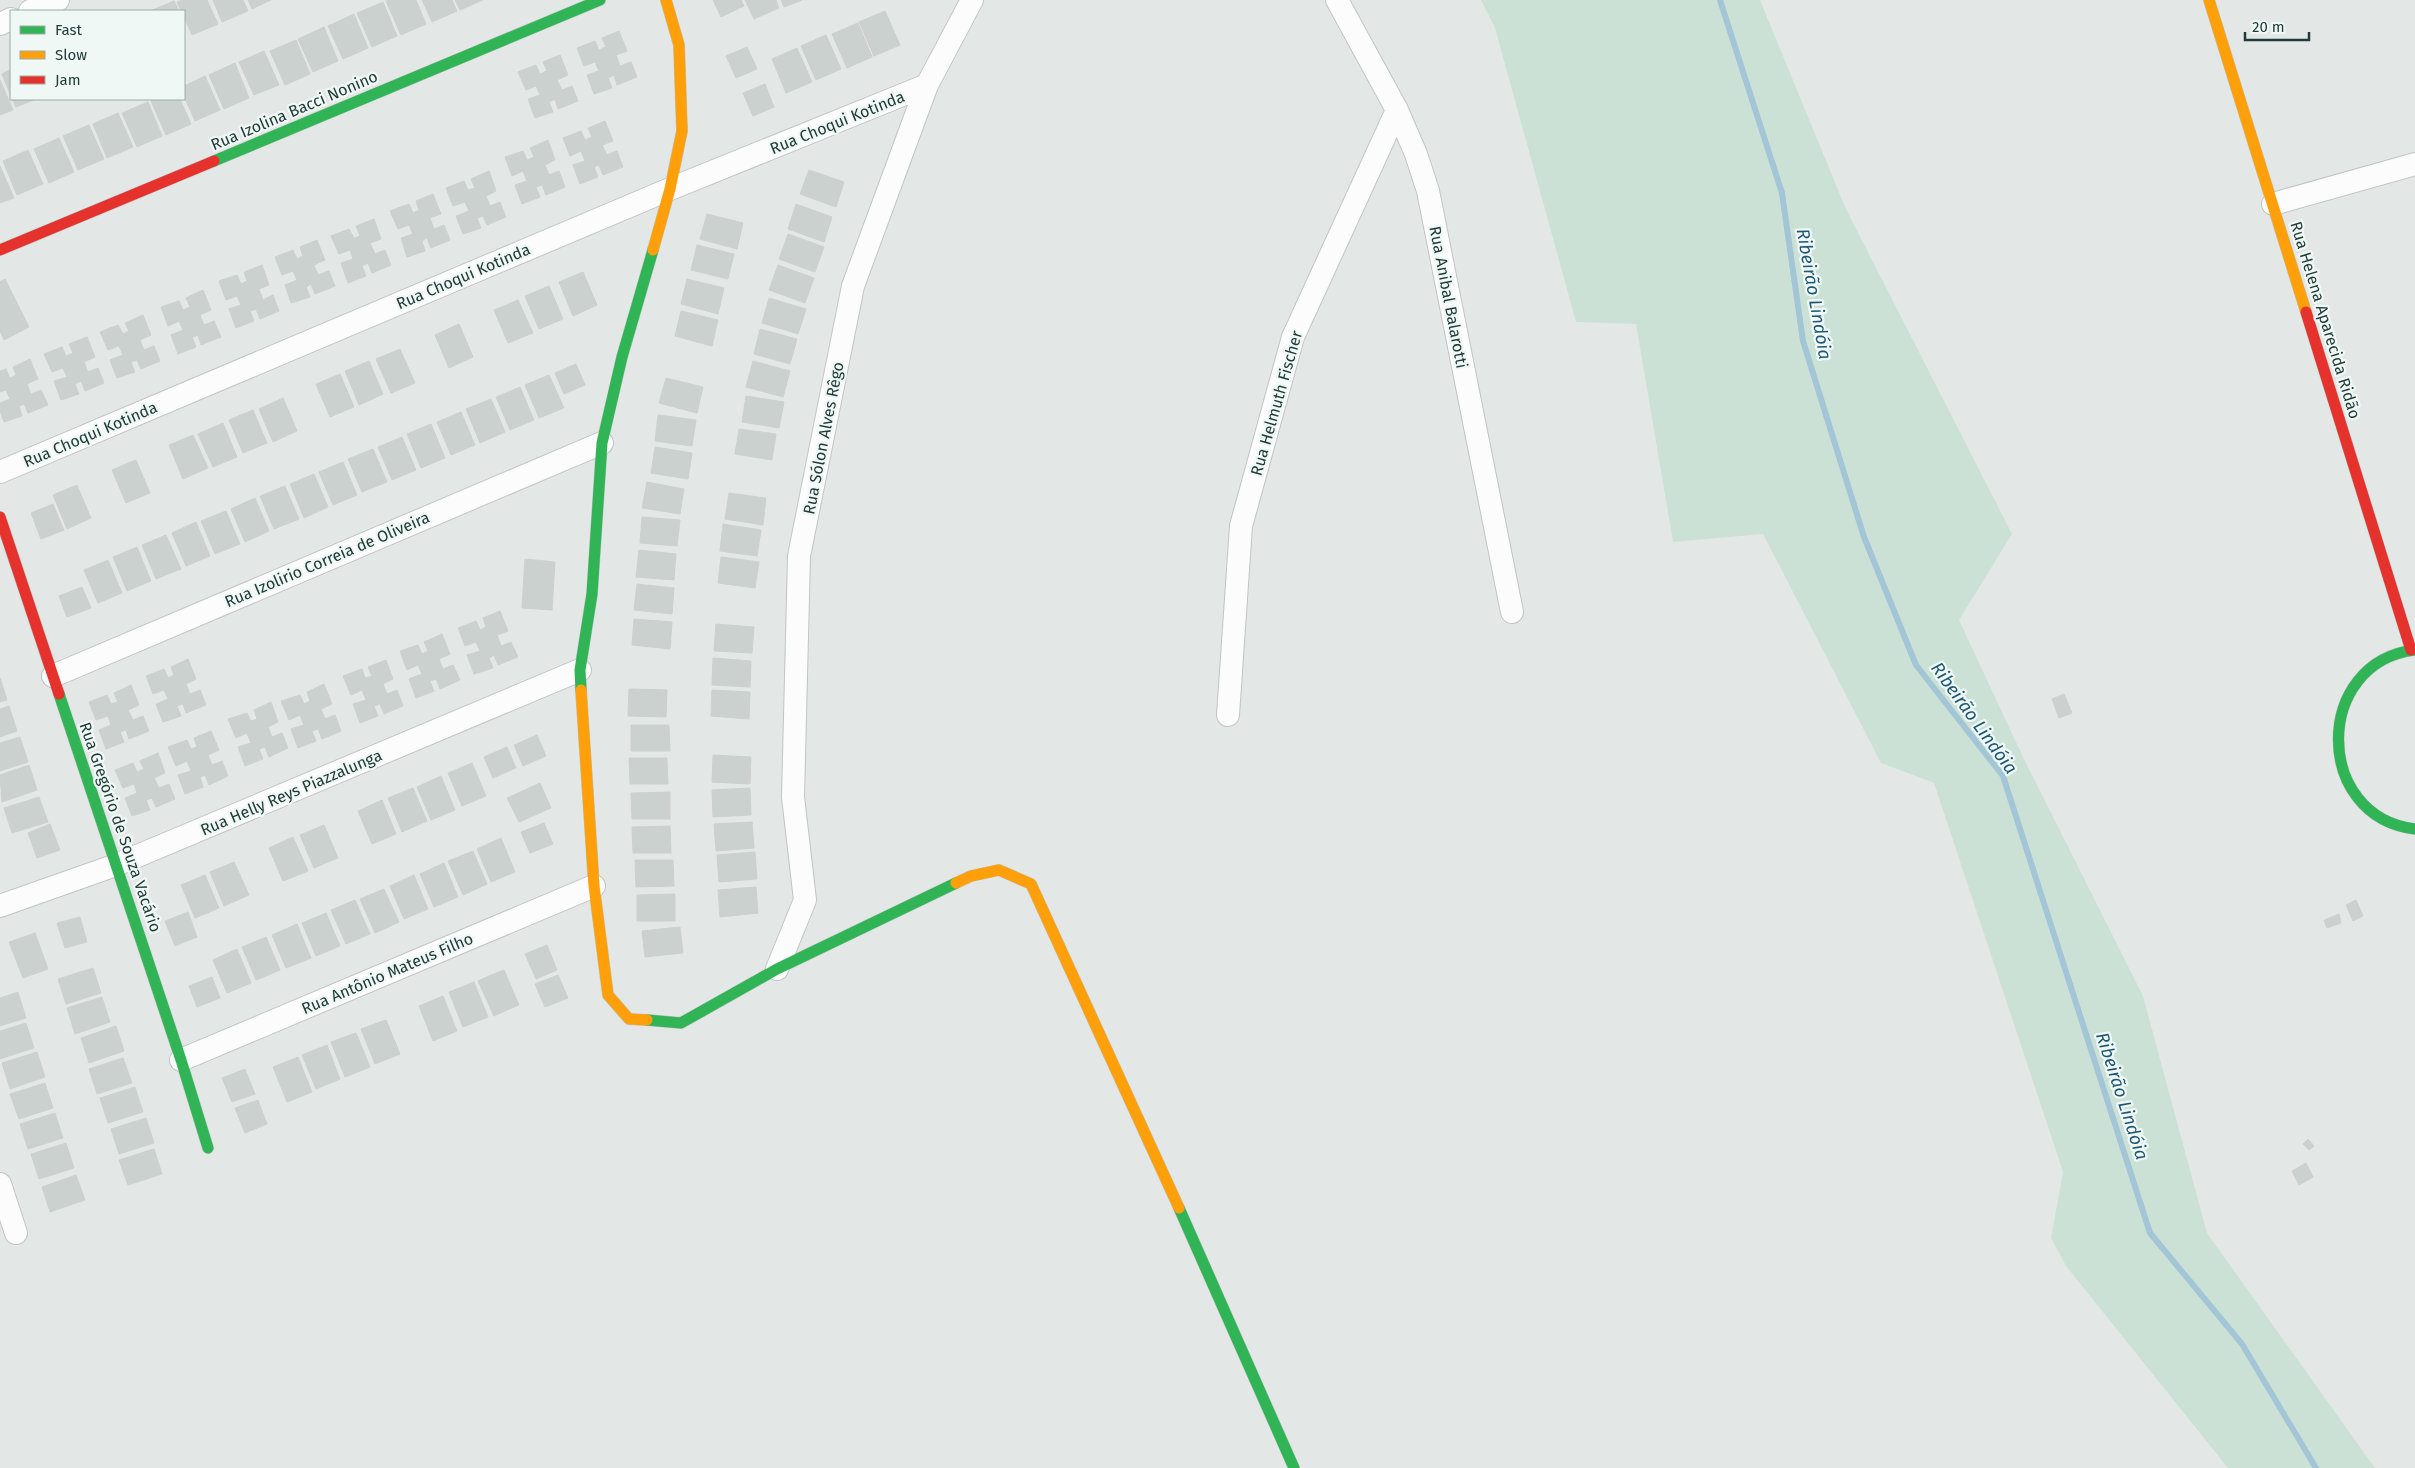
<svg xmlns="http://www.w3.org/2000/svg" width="2415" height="1468" font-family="'Fira Sans',sans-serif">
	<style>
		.green { fill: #cce1d6 }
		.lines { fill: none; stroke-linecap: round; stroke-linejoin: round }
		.stream { stroke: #a3c6d7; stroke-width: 6 }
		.building { fill: #cbd1cf; stroke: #ccd1d0 }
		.street-casing { stroke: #c0c5c4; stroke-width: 24 }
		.fast-casing { stroke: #bec6c4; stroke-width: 12 }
		.slow-casing { stroke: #bec6c4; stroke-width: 12 }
		.jam-casing { stroke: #bec6c4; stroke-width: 12 }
		.street { stroke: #fbfcfb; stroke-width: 22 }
		.fast { stroke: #30b455; stroke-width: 11 }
		.slow { stroke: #ff9f0a; stroke-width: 11 }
		.jam { stroke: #e5322d; stroke-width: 11 }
		.labels { text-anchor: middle; stroke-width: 4.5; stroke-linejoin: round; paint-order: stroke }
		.street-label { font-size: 16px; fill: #213b39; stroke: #f0f8f5 }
		.water-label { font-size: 18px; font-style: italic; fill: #1c5776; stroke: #f0f8f5 }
	</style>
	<rect width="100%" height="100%" fill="#e3e8e7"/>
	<path class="green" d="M 1481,0 L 1760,0 L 1846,209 L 2012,534 L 1959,620 L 2023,757 L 2143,996 L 2207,1233 L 2375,1468 L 2228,1468 L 2066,1266 L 2051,1238 L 2063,1172 L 1934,783 L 1881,763 L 1763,534 L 1673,542 L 1636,324 L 1576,322 L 1495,28 Z"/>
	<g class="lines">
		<path class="stream" d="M 1720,0 L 1782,193 L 1803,341 L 1864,537 L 1916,665 L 2003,776 L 2150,1233 L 2242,1344 L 2316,1468"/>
	</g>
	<path class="building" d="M 181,0 L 207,0 L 218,24 L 192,35 L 184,17 L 184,11 L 181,11 L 177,2 Z
		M 213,0 L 243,0 L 248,11 L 222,22 Z
		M 248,0 L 271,0 L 252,9 Z
		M 389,0 L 416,0 L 426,24 L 401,35 L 386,1 Z
		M 422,0 L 452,0 L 457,11 L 432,22 Z
		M 455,0 L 483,0 L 460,10 Z
		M 713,0 L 741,0 L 744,6 L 721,17 Z
		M 745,0 L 776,0 L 779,8 L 754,19 Z
		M 781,0 L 802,0 L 784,7 Z
		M 174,1 L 179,11 L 150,11 Z
		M 383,2 L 397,36 L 372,47 L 357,13 Z
		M 885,11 L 900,45 L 874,56 L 859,22 Z
		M 354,14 L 368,48 L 343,59 L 328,26 Z
		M 858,23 L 872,57 L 847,68 L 832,34 Z
		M 324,27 L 338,61 L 313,72 L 298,39 Z
		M 619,31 L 627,51 L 616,55 L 620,66 L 631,62 L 637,77 L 617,85 L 614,75 L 608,78 L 612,88 L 594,94 L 587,75 L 599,71 L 595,62 L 584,66 L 577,48 L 595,41 L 599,50 L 606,47 L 602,38 Z
		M 826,35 L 841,69 L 816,80 L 801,46 Z
		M 296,40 L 310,74 L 285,85 L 270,51 Z
		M 747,47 L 757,69 L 736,78 L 726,56 Z
		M 797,48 L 812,82 L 786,93 L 772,59 Z
		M 264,51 L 279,85 L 254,95 L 239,62 Z
		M 560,55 L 568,75 L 557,80 L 562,90 L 572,86 L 578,101 L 558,109 L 555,99 L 549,102 L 553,112 L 535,118 L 528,99 L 540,95 L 536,86 L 526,90 L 518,72 L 536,65 L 540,74 L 547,71 L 543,62 Z
		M 235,63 L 249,98 L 224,109 L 209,75 Z
		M 11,69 L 11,96 L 2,74 Z
		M 205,76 L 220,110 L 195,121 L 184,96 L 184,86 Z
		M 0,80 L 13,110 L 0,115 Z
		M 765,84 L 774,107 L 753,116 L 743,93 Z
		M 12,99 L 36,99 L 16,107 Z
		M 157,99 L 180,99 L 191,124 L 166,135 L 151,101 Z
		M 148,102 L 162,136 L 137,147 L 122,113 Z
		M 118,113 L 133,147 L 107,158 L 93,124 Z
		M 605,121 L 613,141 L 602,145 L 607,155 L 617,151 L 623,167 L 603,175 L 599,165 L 594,167 L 598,177 L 580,184 L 573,165 L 585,161 L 581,151 L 570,156 L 563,138 L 581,131 L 585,140 L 592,137 L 588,128 Z
		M 89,125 L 104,159 L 78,170 L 63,136 Z
		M 59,138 L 74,172 L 49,183 L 34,149 Z
		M 548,140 L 555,160 L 545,165 L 549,175 L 559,171 L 565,187 L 546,195 L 542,185 L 536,187 L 540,197 L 522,204 L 515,185 L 527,181 L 523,171 L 512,176 L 505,157 L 523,151 L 527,160 L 534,157 L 530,148 Z
		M 28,150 L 43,184 L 17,195 L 3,161 Z
		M 0,166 L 14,198 L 0,203 Z
		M 809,170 L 844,182 L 836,207 L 800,194 Z
		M 489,171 L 496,191 L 486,196 L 490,206 L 500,202 L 506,217 L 487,225 L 483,216 L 477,218 L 481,228 L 463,234 L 456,216 L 469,211 L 465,202 L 453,206 L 446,188 L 464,181 L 468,190 L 475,188 L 471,179 Z
		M 433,194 L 441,214 L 430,218 L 434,229 L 444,225 L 450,240 L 431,248 L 427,238 L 422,241 L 425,251 L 407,257 L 401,238 L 413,234 L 409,225 L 398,229 L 390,211 L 409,204 L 413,213 L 419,210 L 416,201 Z
		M 796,204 L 832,217 L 824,242 L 788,229 Z
		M 707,214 L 743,223 L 737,249 L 700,239 Z
		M 374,219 L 381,239 L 370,243 L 375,254 L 385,250 L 391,265 L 372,273 L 368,263 L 362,266 L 366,276 L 348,283 L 341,263 L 353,259 L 350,250 L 339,254 L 331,236 L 349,229 L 354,238 L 360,236 L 356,226 Z
		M 788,234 L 824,247 L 815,272 L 779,259 Z
		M 317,240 L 325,260 L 314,265 L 318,275 L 329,271 L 335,286 L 315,294 L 311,284 L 306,287 L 310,297 L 291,303 L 285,285 L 297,280 L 293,271 L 282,275 L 275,257 L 293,250 L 297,259 L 303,256 L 300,247 Z
		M 697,245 L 734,254 L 728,279 L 691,270 Z
		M 262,265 L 269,285 L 259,289 L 263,300 L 273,295 L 279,311 L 260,319 L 256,309 L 250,311 L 254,321 L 236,328 L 229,309 L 241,305 L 237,296 L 226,300 L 219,281 L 237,275 L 241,284 L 247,281 L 244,272 Z
		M 778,265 L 814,278 L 805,303 L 769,290 Z
		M 583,272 L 597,305 L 573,316 L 559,282 Z
		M 5,279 L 29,327 L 4,340 L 0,331 L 0,282 Z
		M 687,279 L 724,288 L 718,314 L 681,304 Z
		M 549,286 L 563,319 L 539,329 L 525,296 Z
		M 203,290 L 211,310 L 200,315 L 204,325 L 214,321 L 221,337 L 201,345 L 198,335 L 192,337 L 196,347 L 178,354 L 171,335 L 183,330 L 179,321 L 168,326 L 161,307 L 179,301 L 183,310 L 190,307 L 186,298 Z
		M 769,298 L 806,309 L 798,334 L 762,323 Z
		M 518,300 L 533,333 L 508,343 L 494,310 Z
		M 681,311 L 718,320 L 712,346 L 675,336 Z
		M 143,315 L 151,335 L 140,340 L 144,350 L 154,346 L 160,361 L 141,369 L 137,360 L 131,362 L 135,372 L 117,378 L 110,360 L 123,355 L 119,346 L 108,350 L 100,332 L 118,325 L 123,334 L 129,331 L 125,323 Z
		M 459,324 L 473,357 L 449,368 L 435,335 Z
		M 760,329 L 797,339 L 790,364 L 754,354 Z
		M 87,337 L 95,357 L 84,362 L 88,372 L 98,368 L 104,383 L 85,391 L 81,381 L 75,384 L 79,394 L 61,400 L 54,381 L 67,377 L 63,368 L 52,372 L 44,354 L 62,347 L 66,356 L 73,353 L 69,344 Z
		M 400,349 L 415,383 L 391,393 L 376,359 Z
		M 30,359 L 38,379 L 27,384 L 31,394 L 41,390 L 48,405 L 28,413 L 24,404 L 19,406 L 22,416 L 4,422 L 0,411 L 0,403 L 10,399 L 6,390 L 0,392 L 0,371 L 6,369 L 10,378 L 16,375 L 13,367 Z
		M 369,361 L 383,394 L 359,405 L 345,371 Z
		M 753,361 L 790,371 L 783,397 L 746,387 Z
		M 576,364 L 585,385 L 564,394 L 555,373 Z
		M 340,374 L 354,407 L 330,417 L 316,384 Z
		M 549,375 L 564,408 L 539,418 L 525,385 Z
		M 666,378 L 703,387 L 697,413 L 659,403 Z
		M 520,387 L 534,420 L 510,430 L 496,397 Z
		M 746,396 L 784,402 L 779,428 L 742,422 Z
		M 283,398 L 297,431 L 273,442 L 259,409 Z
		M 491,399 L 505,432 L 480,443 L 466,409 Z
		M 253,410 L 267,443 L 243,453 L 229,420 Z
		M 461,412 L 475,445 L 451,455 L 437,422 Z
		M 658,415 L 696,420 L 692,446 L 655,441 Z
		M 223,423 L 237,457 L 213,467 L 198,434 Z
		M 431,424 L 445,458 L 421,468 L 407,434 Z
		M 739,429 L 776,434 L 772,460 L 735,454 Z
		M 193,435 L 208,468 L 183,479 L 169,445 Z
		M 402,437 L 416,470 L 392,480 L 378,447 Z
		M 655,447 L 692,453 L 688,479 L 651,473 Z
		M 373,449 L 387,482 L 362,492 L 348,459 Z
		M 136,460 L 150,493 L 126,503 L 112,470 Z
		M 343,462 L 357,495 L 333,505 L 319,472 Z
		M 314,474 L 328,507 L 304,518 L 290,484 Z
		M 647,482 L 684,489 L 680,514 L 642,508 Z
		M 77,485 L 91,518 L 67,529 L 53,495 Z
		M 285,486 L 299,519 L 274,529 L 260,496 Z
		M 729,493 L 766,498 L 763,525 L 725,519 Z
		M 255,498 L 269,531 L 245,542 L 231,509 Z
		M 53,504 L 64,530 L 41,539 L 31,513 Z
		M 226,511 L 240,544 L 215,554 L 201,521 Z
		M 642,517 L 680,520 L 677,546 L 640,543 Z
		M 196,522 L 210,556 L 186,566 L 172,533 Z
		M 723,524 L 761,530 L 757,556 L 720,551 Z
		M 166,535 L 181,569 L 156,579 L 142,545 Z
		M 137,547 L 151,581 L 127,591 L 113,557 Z
		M 639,550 L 676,554 L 674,580 L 636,577 Z
		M 721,557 L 759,562 L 755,588 L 718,583 Z
		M 525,559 L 555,562 L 552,610 L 522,608 Z
		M 108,560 L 122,593 L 98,603 L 84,570 Z
		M 637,584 L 674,588 L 672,614 L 634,610 Z
		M 82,587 L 91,608 L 67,617 L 59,596 Z
		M 500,611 L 508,631 L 497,635 L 501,646 L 511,642 L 518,657 L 498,665 L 494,655 L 489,658 L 493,668 L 474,674 L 467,655 L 480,651 L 476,642 L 465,646 L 458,628 L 476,621 L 480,630 L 486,627 L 483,618 Z
		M 634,619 L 672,622 L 670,649 L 632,645 Z
		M 716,624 L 754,627 L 752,653 L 714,651 Z
		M 442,634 L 450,654 L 439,659 L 443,669 L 453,665 L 460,680 L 440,689 L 436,679 L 430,681 L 434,691 L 416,698 L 409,679 L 422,674 L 418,665 L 407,670 L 400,651 L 418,645 L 422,654 L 428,651 L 424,642 Z
		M 713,658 L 751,661 L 750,687 L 712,685 Z
		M 188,659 L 196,679 L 186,684 L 190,694 L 200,690 L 206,705 L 186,713 L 183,704 L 177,706 L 181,716 L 163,722 L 156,704 L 168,699 L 164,690 L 153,694 L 146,676 L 164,669 L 168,678 L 174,675 L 171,667 Z
		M 386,660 L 393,679 L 383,684 L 387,694 L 397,690 L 403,706 L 384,714 L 380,704 L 374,706 L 378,716 L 360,723 L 353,704 L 366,700 L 362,690 L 351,695 L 343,676 L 362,669 L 365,678 L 372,676 L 368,667 Z
		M 0,678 L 7,700 L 0,702 Z
		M 324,684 L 332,704 L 321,709 L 325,719 L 335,715 L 341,731 L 322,739 L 318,729 L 312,731 L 316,741 L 298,748 L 291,729 L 304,725 L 300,715 L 289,720 L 281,701 L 300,695 L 304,704 L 310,701 L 307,692 Z
		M 131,685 L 139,705 L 128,710 L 133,720 L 143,716 L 149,731 L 129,739 L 126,730 L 120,732 L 124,742 L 106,749 L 99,730 L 111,725 L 108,716 L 96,720 L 89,702 L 107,695 L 111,704 L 118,702 L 114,693 Z
		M 629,689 L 667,690 L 666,717 L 628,716 Z
		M 712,690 L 750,692 L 749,719 L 711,716 Z
		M 2064,694 L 2072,713 L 2059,718 L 2052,699 Z
		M 271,702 L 278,722 L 268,727 L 272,737 L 282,733 L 288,748 L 269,757 L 265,747 L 259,749 L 263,759 L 245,766 L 238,747 L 251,743 L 247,733 L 236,738 L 228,719 L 247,713 L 251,721 L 257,719 L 254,710 Z
		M 9,706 L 17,731 L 0,737 L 0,709 Z
		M 631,725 L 669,725 L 670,751 L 631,751 Z
		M 211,731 L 219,750 L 208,755 L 212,765 L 222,761 L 228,776 L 209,785 L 205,775 L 200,777 L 203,787 L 185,794 L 178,775 L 191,771 L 187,761 L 176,766 L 168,747 L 187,740 L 191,749 L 197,747 L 194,738 Z
		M 537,735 L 546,756 L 523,766 L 514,745 Z
		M 20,737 L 28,762 L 0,771 L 0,743 Z
		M 507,747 L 516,768 L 493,778 L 484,757 Z
		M 158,753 L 165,773 L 154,778 L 159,788 L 169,784 L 175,799 L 156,807 L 152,798 L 146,800 L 150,810 L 132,816 L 125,798 L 137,793 L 134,784 L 123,788 L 115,770 L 133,763 L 137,772 L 144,769 L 140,761 Z
		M 713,755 L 751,757 L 750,784 L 712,782 Z
		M 629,758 L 667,758 L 668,784 L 630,784 Z
		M 472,763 L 486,796 L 462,806 L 448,773 Z
		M 29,765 L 37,790 L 2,802 L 0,775 Z
		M 441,776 L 455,810 L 431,820 L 417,787 Z
		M 540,783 L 551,808 L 519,822 L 507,798 Z
		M 413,788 L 427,821 L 402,832 L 388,798 Z
		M 750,788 L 751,815 L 713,817 L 712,790 Z
		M 670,792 L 670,819 L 632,819 L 631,793 Z
		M 39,797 L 48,822 L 12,833 L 4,808 Z
		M 382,800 L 396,834 L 372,844 L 358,811 Z
		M 752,822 L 754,848 L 716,851 L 714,824 Z
		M 544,823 L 553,844 L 530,853 L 521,832 Z
		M 50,824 L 60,850 L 37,858 L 28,833 Z
		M 324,825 L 338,858 L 314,868 L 300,835 Z
		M 670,826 L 671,853 L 633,853 L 632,827 Z
		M 293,837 L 308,871 L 283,881 L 269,848 Z
		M 501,838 L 515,872 L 491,882 L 477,849 Z
		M 473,851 L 487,884 L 463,895 L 448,861 Z
		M 755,852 L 757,879 L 719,882 L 717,855 Z
		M 635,860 L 673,860 L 674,886 L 636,887 Z
		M 234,862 L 249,895 L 224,906 L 210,872 Z
		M 444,863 L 458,897 L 434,907 L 420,874 Z
		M 205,875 L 219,908 L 195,918 L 181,885 Z
		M 414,875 L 428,909 L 404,919 L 390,886 Z
		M 756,887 L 758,913 L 720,917 L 718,890 Z
		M 384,889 L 399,922 L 375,933 L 360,899 Z
		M 675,894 L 675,921 L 637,921 L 637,895 Z
		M 355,900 L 370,934 L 346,944 L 331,910 Z
		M 2356,900 L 2363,916 L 2353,921 L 2346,905 Z
		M 188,912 L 197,937 L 175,946 L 165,921 Z
		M 326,913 L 340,946 L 316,956 L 302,923 Z
		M 2339,914 L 2341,923 L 2327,928 L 2324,920 Z
		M 80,917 L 87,942 L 65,948 L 57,923 Z
		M 297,924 L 311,958 L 286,968 L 272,935 Z
		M 680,927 L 683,953 L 645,957 L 642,931 Z
		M 35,933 L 48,969 L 23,978 L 9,942 Z
		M 266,937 L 280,970 L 256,980 L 242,947 Z
		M 547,945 L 557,970 L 536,979 L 525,954 Z
		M 237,949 L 251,983 L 227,993 L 213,960 Z
		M 93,968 L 101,993 L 66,1004 L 58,979 Z
		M 504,970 L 519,1005 L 507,1010 L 491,975 Z
		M 491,975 L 507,1010 L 494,1016 L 478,981 Z
		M 558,975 L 568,998 L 545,1007 L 535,984 Z
		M 212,977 L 220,998 L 197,1007 L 189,986 Z
		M 474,982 L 488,1017 L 463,1027 L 449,992 Z
		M 18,992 L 26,1018 L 0,1026 L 0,998 Z
		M 443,996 L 457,1031 L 433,1041 L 419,1006 Z
		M 102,997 L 110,1022 L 75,1034 L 67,1008 Z
		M 386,1020 L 400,1054 L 375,1064 L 361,1029 Z
		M 26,1023 L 34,1048 L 0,1059 L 0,1031 Z
		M 116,1026 L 124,1051 L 89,1063 L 81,1038 Z
		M 356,1033 L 370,1067 L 345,1077 L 331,1042 Z
		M 327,1045 L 340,1079 L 316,1089 L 302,1055 Z
		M 37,1052 L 45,1077 L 10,1089 L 2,1063 Z
		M 298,1057 L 312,1092 L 287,1102 L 273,1067 Z
		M 123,1058 L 132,1083 L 97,1094 L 89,1069 Z
		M 245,1069 L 255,1094 L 232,1102 L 222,1078 Z
		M 45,1083 L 53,1108 L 19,1119 L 10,1094 Z
		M 135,1087 L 143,1112 L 108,1123 L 100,1098 Z
		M 258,1100 L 267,1124 L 245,1133 L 235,1108 Z
		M 55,1113 L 63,1138 L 28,1149 L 20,1124 Z
		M 146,1118 L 154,1143 L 119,1154 L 111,1129 Z
		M 2308,1139 L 2314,1146 L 2309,1150 L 2303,1144 Z
		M 66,1143 L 74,1168 L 39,1179 L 31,1154 Z
		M 154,1149 L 162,1174 L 128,1185 L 119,1160 Z
		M 2306,1163 L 2313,1177 L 2299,1185 L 2292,1171 Z
		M 76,1175 L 85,1200 L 50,1212 L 42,1187 Z"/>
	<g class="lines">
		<defs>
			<path id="street" d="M 1337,0 L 1397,110 L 1416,154 L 1428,191 L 1512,612
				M 30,11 L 58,0
				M 0,24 L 11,19
				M 2273,204 L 2415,164
				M 0,472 L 670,189 L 927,85
				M 53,676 L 602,443
				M 1228,715 L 1241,526 L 1293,337 L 1397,110
				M 0,906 L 116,865 L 580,670
				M 777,969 L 805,900 L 793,797 L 799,556 L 853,286 L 927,85 L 972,0
				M 181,1060 L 594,886
				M 0,1184 L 16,1233"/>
			<path id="fast" d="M 214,161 L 600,0
				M 2415,650 C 2313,662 2313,817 2415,829
				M 581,690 L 580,670 L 592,594 L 602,443 L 622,357 L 653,250
				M 59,694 L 181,1060 L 208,1148
				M 647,1020 L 681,1023 L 777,969 L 956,883
				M 1179,1208 L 1294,1468"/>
			<path id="slow" d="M 2209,0 L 2306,312
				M 653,250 L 670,189 L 682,131 L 679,45 L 666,0
				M 581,690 L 594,886 L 608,995 L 629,1019 L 647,1020
				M 956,883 L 971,876 L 999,870 L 1031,884 L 1179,1208"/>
			<path id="jam" d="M 0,250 L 214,161
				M 2306,312 L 2411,650
				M 0,517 L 59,694"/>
		</defs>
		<use href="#street" class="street-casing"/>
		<use href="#fast" class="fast-casing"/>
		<use href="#slow" class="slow-casing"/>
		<use href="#jam" class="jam-casing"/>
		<use href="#street" class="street"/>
		<use href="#fast" class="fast"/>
		<use href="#slow" class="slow"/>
		<use href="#jam" class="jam"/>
	</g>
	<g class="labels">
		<g class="street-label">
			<text transform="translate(294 110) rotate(-23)" y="6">Rua Izolina Bacci Nonino</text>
			<text transform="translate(837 122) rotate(-22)" y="6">Rua Choqui Kotinda</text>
			<text transform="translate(463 276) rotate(-23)" y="6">Rua Choqui Kotinda</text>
			<text transform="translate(1449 297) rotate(79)" y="6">Rua Anibal Balarotti</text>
			<text transform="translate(2326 320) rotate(73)" y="6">Rua Helena Aparecida Ridão</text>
			<text transform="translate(1276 403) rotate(-74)" y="6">Rua Helmuth Fischer</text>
			<text transform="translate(90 434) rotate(-23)" y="6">Rua Choqui Kotinda</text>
			<text transform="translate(823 438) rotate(-79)" y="6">Rua Sólon Alves Rêgo</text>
			<text transform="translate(327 559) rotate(-23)" y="6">Rua Izolirio Correia de Oliveira</text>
			<text transform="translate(291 792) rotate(-23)" y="6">Rua Helly Reys Piazzalunga</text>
			<text transform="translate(121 827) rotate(71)" y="6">Rua Gregório de Souza Vacário</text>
			<text transform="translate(387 973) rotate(-23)" y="6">Rua Antônio Mateus Filho</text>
		</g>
		<g class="water-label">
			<text transform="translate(1814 294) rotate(80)" y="6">Ribeirão Lindóia</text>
			<text transform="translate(1974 718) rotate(54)" y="6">Ribeirão Lindóia</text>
			<text transform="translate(2122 1096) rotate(72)" y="6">Ribeirão Lindóia</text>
		</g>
	</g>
	<rect x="10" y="10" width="175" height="90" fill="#f0f8f5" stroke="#9dacaa"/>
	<rect x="20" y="26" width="25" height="8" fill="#30b455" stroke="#9dacaa"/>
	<text x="55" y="35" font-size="15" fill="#213b39">Fast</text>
	<rect x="20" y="51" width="25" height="8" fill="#ff9f0a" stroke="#9dacaa"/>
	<text x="55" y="60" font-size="15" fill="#213b39">Slow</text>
	<rect x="20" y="76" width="25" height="8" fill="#e5322d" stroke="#9dacaa"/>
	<text x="55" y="85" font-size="15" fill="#213b39">Jam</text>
	<path d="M2245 32v8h64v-8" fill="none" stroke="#213b39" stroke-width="2.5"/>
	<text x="2252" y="32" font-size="15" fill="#213b39" stroke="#f0f8f5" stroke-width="4" paint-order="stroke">20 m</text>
</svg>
